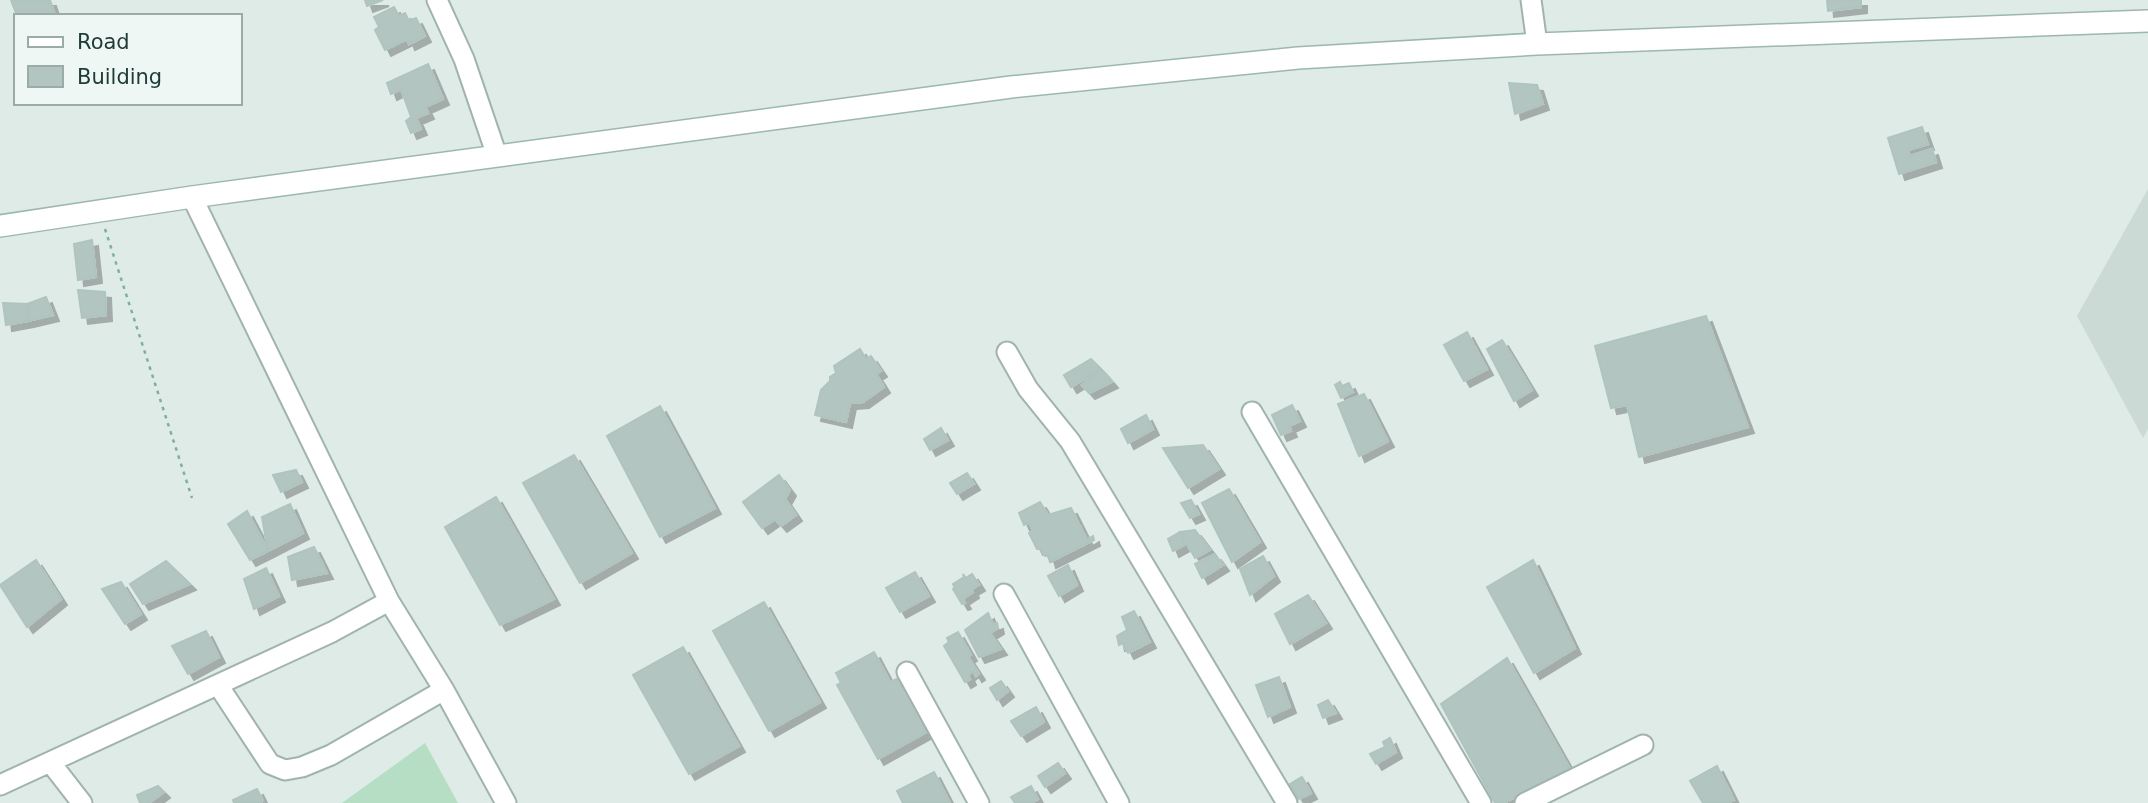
<svg xmlns="http://www.w3.org/2000/svg" width="2148" height="803" font-family="'DejaVu Sans',sans-serif">
	<style>
		.built { fill: #ccdad6 }
		.green { fill: #b5dec5 }
		.building { fill: #b3c5c0; stroke: #b0c4bf; stroke-width: 2; filter: url(#shadow) }
		.lines { fill: none; stroke-linecap: round; stroke-linejoin: round }
		.street-casing { stroke: #a1b3af; stroke-width: 23 }
		.secondary-casing { stroke: #9cb7b1; stroke-width: 24 }
		.path { stroke: #7cb0a7; stroke-width: 2.5; stroke-dasharray: 3.5 5; stroke-linecap: butt }
		.street { stroke: #fff; stroke-width: 19 }
		.secondary { stroke: #fff; stroke-width: 21 }
	</style>
	<defs>
		<filter id="shadow"><feDropShadow dx="6" dy="6" stdDeviation="0" flood-color="#0004"/></filter>
	</defs>
	<rect width="100%" height="100%" fill="#deebe7"/>
	<path class="built" d="M 2148,189 L 2148,429 L 2143,438 L 2077,316 Z"/>
	<path class="green" d="M 425,743 L 458,803 L 342,803 Z"/>
	<path class="building" d="M 11,0 L 50,0 L 55,15 L 17,16 Z
		M 365,0 L 383,0 L 367,6 Z
		M 1827,0 L 1861,0 L 1861,7 L 1828,11 Z
		M 394,7 L 399,16 L 405,13 L 409,21 L 416,18 L 425,36 L 409,44 L 407,39 L 385,50 L 375,30 L 379,27 L 374,17 Z
		M 428,64 L 443,99 L 425,107 L 428,113 L 416,118 L 421,129 L 411,133 L 406,121 L 411,117 L 401,89 L 391,94 L 387,83 Z
		M 1509,83 L 1537,85 L 1543,104 L 1515,114 Z
		M 1922,127 L 1928,144 L 1908,150 L 1910,156 L 1932,149 L 1936,162 L 1899,174 L 1888,138 Z
		M 92,240 L 96,277 L 78,280 L 74,244 Z
		M 78,290 L 105,292 L 106,315 L 82,318 Z
		M 46,297 L 53,315 L 28,321 L 27,304 Z
		M 3,303 L 27,304 L 28,321 L 6,325 Z
		M 1706,316 L 1748,427 L 1639,457 L 1627,405 L 1611,408 L 1595,346 Z
		M 1467,332 L 1487,369 L 1464,381 L 1444,345 Z
		M 1502,340 L 1532,390 L 1514,401 L 1487,349 Z
		M 860,349 L 866,359 L 871,356 L 881,371 L 876,374 L 884,387 L 863,402 L 850,403 L 846,422 L 815,415 L 821,390 L 830,381 L 830,377 L 836,373 L 834,366 Z
		M 1091,359 L 1101,369 L 1071,387 L 1064,375 Z
		M 1101,369 L 1112,382 L 1089,393 L 1082,385 Z
		M 1340,382 L 1342,386 L 1349,383 L 1353,392 L 1341,398 L 1335,385 Z
		M 1364,394 L 1388,441 L 1359,456 L 1338,404 Z
		M 1292,405 L 1300,421 L 1289,426 L 1291,431 L 1281,435 L 1272,415 Z
		M 660,406 L 715,508 L 660,537 L 607,436 Z
		M 1146,415 L 1153,429 L 1128,443 L 1121,429 Z
		M 941,428 L 948,440 L 930,450 L 924,439 Z
		M 1203,445 L 1219,469 L 1188,488 L 1163,448 Z
		M 574,455 L 632,553 L 580,583 L 523,483 Z
		M 296,470 L 302,482 L 281,492 L 273,475 Z
		M 967,473 L 974,484 L 957,494 L 950,483 Z
		M 779,475 L 790,490 L 785,499 L 796,515 L 781,526 L 775,519 L 762,528 L 743,502 Z
		M 1229,489 L 1260,542 L 1232,562 L 1202,503 Z
		M 496,497 L 554,599 L 500,625 L 445,527 Z
		M 1191,500 L 1199,514 L 1190,518 L 1181,503 Z
		M 1040,502 L 1048,515 L 1071,508 L 1087,540 L 1093,536 L 1094,540 L 1050,562 L 1048,555 L 1045,556 L 1041,549 L 1037,549 L 1029,533 L 1034,532 L 1029,523 L 1024,525 L 1019,513 Z
		M 290,504 L 303,533 L 268,551 L 262,517 Z
		M 247,511 L 268,551 L 250,560 L 228,524 Z
		M 1195,530 L 1210,550 L 1195,558 L 1180,532 Z
		M 1180,532 L 1184,545 L 1173,551 L 1168,539 Z
		M 314,547 L 327,573 L 292,580 L 288,557 Z
		M 1215,554 L 1223,565 L 1202,578 L 1195,564 Z
		M 1263,556 L 1274,576 L 1250,595 L 1240,569 Z
		M 36,560 L 61,599 L 27,627 L 0,585 Z
		M 1533,560 L 1575,648 L 1534,673 L 1487,587 Z
		M 166,561 L 190,584 L 143,604 L 130,584 Z
		M 1068,565 L 1077,585 L 1059,596 L 1048,576 Z
		M 266,568 L 279,596 L 254,609 L 244,579 Z
		M 915,572 L 929,596 L 900,612 L 886,588 Z
		M 963,574 L 966,578 L 972,574 L 979,585 L 972,589 L 973,592 L 964,598 L 963,595 L 961,596 L 965,603 L 962,604 L 953,589 L 955,588 L 953,584 L 964,577 Z
		M 121,582 L 141,614 L 125,624 L 102,589 Z
		M 1308,595 L 1326,623 L 1290,644 L 1275,614 Z
		M 764,602 L 820,702 L 769,731 L 713,631 Z
		M 1134,611 L 1150,642 L 1128,653 L 1123,643 L 1119,645 L 1117,636 L 1127,630 L 1122,617 Z
		M 988,613 L 993,625 L 997,623 L 998,628 L 990,633 L 1001,649 L 979,657 L 965,630 Z
		M 206,631 L 219,657 L 188,674 L 172,646 Z
		M 958,632 L 971,655 L 968,657 L 979,674 L 976,676 L 973,671 L 968,675 L 970,679 L 965,682 L 944,646 L 949,642 L 947,638 Z
		M 683,647 L 739,746 L 689,774 L 633,675 Z
		M 874,652 L 890,682 L 899,678 L 928,731 L 878,759 L 837,685 L 841,683 L 836,673 Z
		M 1507,658 L 1570,769 L 1504,803 L 1495,803 L 1441,704 Z
		M 1279,677 L 1290,707 L 1268,717 L 1256,685 Z
		M 1001,681 L 1008,691 L 997,700 L 990,688 Z
		M 1328,700 L 1336,713 L 1323,718 L 1318,705 Z
		M 1036,707 L 1044,722 L 1021,736 L 1011,721 Z
		M 1390,738 L 1396,752 L 1376,764 L 1370,754 L 1385,747 L 1383,742 Z
		M 1058,763 L 1065,773 L 1045,787 L 1038,776 Z
		M 1717,766 L 1734,800 L 1727,803 L 1703,803 L 1690,781 Z
		M 934,772 L 950,803 L 903,803 L 897,791 Z
		M 1302,777 L 1311,793 L 1299,799 L 1290,784 Z
		M 158,786 L 164,792 L 149,803 L 140,803 L 137,795 Z
		M 1031,786 L 1038,799 L 1031,803 L 1015,803 L 1011,797 Z
		M 257,789 L 263,801 L 260,803 L 234,803 L 233,800 Z"/>
	<g class="lines">
		<defs>
			<path id="street" d="M 437,0 L 464,59 L 497,156
				M 1531,0 L 1537,44
				M 192,197 L 389,601 L 444,690 L 506,803
				M 1007,352 L 1028,389 L 1070,441 L 1287,803
				M 1252,412 L 1481,803
				M 1004,594 L 1119,803
				M 907,672 L 979,803
				M 218,685 L 270,764 L 285,770 L 302,767 L 331,755 L 444,690
				M 50,762 L 82,803
				M 0,785 L 332,632 L 389,601
				M 1525,803 L 1643,745"/>
			<path id="secondary" d="M 0,226 L 192,197 L 1011,87 L 1298,58 L 1537,44 L 2148,21"/>
		</defs>
		<use href="#street" class="street-casing"/>
		<use href="#secondary" class="secondary-casing"/>
		<path class="path" d="M 105,229 L 192,498"/>
		<use href="#street" class="street"/>
		<use href="#secondary" class="secondary"/>
	</g>
	<rect x="14" y="14" width="228" height="91" fill="#eef7f4" stroke="#9baca8" stroke-width="2"/>
	<rect x="28" y="37" width="35" height="10" fill="#ffffff" stroke="#9baca8" stroke-width="2"/>
	<text x="77" y="49" font-size="21" fill="#1e3b37">Road</text>
	<rect x="28" y="66" width="35" height="21" fill="#b3c5c0" stroke="#9baca8" stroke-width="2"/>
	<text x="77" y="84" font-size="21" fill="#1e3b37">Building</text>
</svg>
